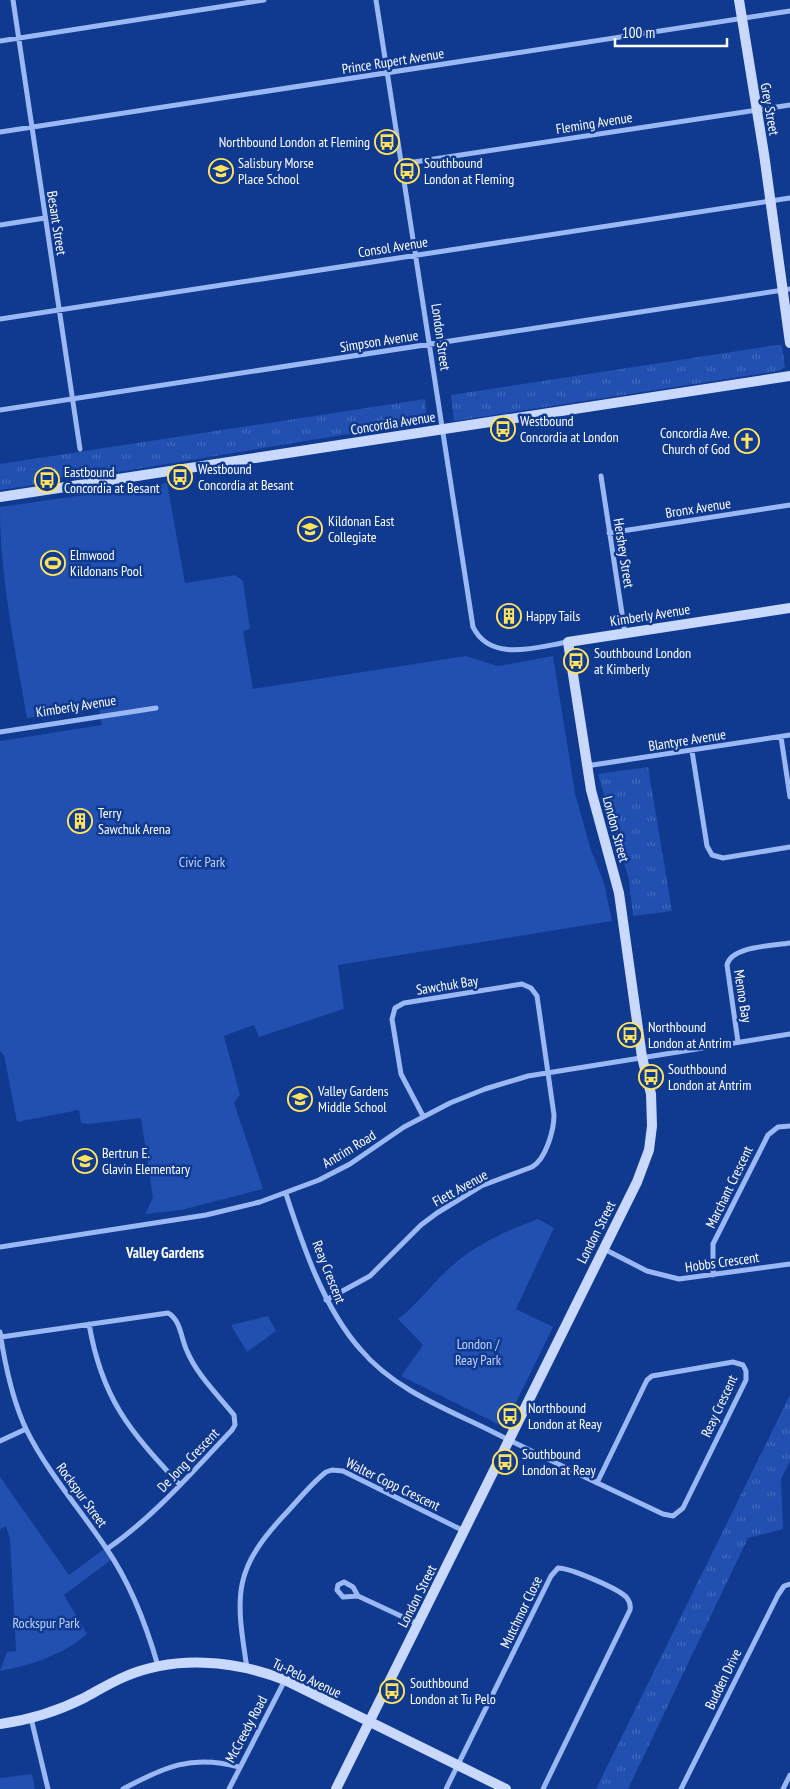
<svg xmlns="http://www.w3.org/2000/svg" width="790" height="1789" font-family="'PT Sans Narrow',sans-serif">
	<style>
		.grass { fill: url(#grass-tufts) }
		.green { fill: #2150b0 }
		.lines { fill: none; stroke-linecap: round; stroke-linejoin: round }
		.street { stroke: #9ab8f3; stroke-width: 5 }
		.secondary { stroke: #c9d9fd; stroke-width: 10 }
		.labels { text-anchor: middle; stroke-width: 5; stroke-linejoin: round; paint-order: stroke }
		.street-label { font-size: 14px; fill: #fff; stroke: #103990 }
		.poi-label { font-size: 14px; fill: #fff; stroke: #103990; text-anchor: start }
		.park-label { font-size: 14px; fill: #c1d5fe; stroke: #103990 }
		.neighbourhood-label { font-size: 15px; font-weight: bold; fill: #fff; stroke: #103990 }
	</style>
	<defs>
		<pattern id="grass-tufts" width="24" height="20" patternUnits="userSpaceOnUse" patternTransform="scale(1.25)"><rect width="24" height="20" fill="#2150b0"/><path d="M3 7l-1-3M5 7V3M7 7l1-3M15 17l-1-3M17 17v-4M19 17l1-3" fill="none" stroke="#426abc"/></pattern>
	</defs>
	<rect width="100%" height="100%" fill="#103990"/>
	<path class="grass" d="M 777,345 L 781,345 L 782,347 L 785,367 L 779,371 L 454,421 L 451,395 Z
		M 425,399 L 427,421 L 82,478 L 75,475 L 47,480 L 47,483 L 0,490 L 0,464 Z
		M 648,767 L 672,911 L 633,916 L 629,880 L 598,774 Z
		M 790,1395 L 790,1461 L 781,1479 L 783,1529 L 748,1538 L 628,1789 L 596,1789 Z"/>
	<path class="green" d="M 167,483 L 185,583 L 235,575 L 243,581 L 250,629 L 243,631 L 253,689 L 466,656 L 498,666 L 553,656 L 575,793 L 590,847 L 604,883 L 612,921 L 338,965 L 344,1009 L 259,1037 L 254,1025 L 224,1036 L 240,1095 L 234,1103 L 263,1189 L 181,1210 L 145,1214 L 153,1198 L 141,1118 L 88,1124 L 81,1123 L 79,1110 L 17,1122 L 4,1055 L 0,1051 L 0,741 L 102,725 L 99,708 L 27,718 C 15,648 0,578 0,507 Z
		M 538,1219 L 554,1228 L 516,1309 L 553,1327 L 504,1427 L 401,1376 L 423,1345 L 398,1319 C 419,1303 433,1282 453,1265 C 476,1244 508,1230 538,1219 Z
		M 268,1316 L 276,1331 L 247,1352 L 231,1325 Z
		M 0,1477 L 69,1575 L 104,1549 L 111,1560 L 64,1595 L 87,1634 C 63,1655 31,1665 0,1671 L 7,1652 L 16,1651 L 10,1539 L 6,1526 L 0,1529 Z
		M 32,1774 L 35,1789 L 0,1789 L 0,1778 Z"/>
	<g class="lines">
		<path class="street" d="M 13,0 L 80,449
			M 376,0 L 473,627 C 491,663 536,647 568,642
			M 0,41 L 264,0
			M 0,132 L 790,11
			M 401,164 L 790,105
			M 0,225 L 45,218
			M 0,319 L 790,198
			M 0,410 L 790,289
			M 601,476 L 625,633
			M 609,533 L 790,505
			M 0,732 L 156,708
			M 781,737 L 790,797
			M 692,751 L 707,846 L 712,855 L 723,858 L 790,847
			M 586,766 L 790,735
			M 738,1042 L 727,965 C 731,946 773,946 790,943
			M 286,1194 C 303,1246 324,1309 361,1350 C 394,1389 444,1408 489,1430 C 547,1459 605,1487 663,1514 L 673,1516 L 683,1508 L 746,1380 L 746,1371 L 743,1365 L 733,1362 L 652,1376 L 647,1380 L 597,1483
			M 0,1247 L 206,1215 L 260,1202 L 319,1180 L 350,1164 L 404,1127 L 450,1103 L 485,1089 L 528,1076 L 790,1034
			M 604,1249 L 647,1271 L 679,1279 L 790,1264
			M 713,1275 L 713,1244 L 768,1135 L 778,1127 L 790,1126
			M 326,1300 L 370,1276 L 421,1225 L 437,1213 L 481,1186 L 532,1167 C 546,1159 554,1130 554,1115 L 537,996 L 531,988 L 522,984 L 404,1003 L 395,1008 L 392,1019 L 401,1074 L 423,1116
			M 89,1324 C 102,1399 129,1430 180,1485
			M 0,1332 C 5,1365 12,1400 27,1431 C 48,1473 80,1509 106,1548 C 131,1584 146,1624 158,1666
			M 1,1337 L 168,1313 C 181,1320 181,1339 187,1351 C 197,1375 218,1395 234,1415 L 235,1425 L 232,1430 C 192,1472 155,1516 107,1549
			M 0,1441 L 26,1429
			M 358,1596 L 343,1597 L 337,1590 L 338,1585 L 344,1582 L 353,1587 L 358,1596 L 418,1624
			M 247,1668 C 235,1592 233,1569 288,1511 C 300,1498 312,1483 326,1472 L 332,1470 L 343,1471 L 464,1531
			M 31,1718 L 48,1789
			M 123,1789 C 164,1767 192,1754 239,1767
			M 229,1789 L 285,1680
			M 446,1789 L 551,1576 L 558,1568 C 570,1568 620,1589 627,1598 C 630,1602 631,1605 630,1610 L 543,1789
			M 681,1789 L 778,1595 L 784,1586 L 790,1584
			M 783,1789 L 790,1775"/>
		<path class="secondary" d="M 739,0 L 764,154 L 790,343
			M 0,497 L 790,376
			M 0,1724 C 29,1720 58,1711 84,1698 C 97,1691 110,1683 124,1677 C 175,1655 234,1660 285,1680 L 506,1789
			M 336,1789 L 637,1182 L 649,1150 L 652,1126 L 651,1094 L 642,1057 L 619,893 L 591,790 L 568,642 L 790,608"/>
	</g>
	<defs>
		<symbol id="bus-ring" viewBox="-11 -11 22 22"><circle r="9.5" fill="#103990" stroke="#ffe35c" stroke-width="1.5"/><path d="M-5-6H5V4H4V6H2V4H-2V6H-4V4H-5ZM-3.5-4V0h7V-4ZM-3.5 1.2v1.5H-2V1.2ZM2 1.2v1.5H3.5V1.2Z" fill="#ffe35c"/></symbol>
		<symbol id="school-ring" viewBox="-11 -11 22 22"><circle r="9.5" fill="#103990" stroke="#ffe35c" stroke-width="1.5"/><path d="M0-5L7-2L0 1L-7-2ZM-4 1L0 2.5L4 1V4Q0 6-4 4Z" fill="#ffe35c"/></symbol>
		<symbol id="church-ring" viewBox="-11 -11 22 22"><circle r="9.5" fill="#103990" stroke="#ffe35c" stroke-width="1.5"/><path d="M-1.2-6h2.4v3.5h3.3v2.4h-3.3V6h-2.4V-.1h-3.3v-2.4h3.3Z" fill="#ffe35c"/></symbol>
		<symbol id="stadium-ring" viewBox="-11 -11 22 22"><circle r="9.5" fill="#103990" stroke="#ffe35c" stroke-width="1.5"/><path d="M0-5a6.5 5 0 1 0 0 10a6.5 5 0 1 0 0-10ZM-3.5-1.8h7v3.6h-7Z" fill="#ffe35c"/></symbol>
		<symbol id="building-ring" viewBox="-11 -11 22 22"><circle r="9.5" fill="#103990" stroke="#ffe35c" stroke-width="1.5"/><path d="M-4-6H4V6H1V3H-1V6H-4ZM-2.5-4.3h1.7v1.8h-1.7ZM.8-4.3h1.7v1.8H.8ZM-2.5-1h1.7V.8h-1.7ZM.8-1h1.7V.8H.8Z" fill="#ffe35c"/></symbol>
	</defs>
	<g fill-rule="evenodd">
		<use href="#bus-ring" x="373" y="128" width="28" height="28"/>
		<use href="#school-ring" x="207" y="157" width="28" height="28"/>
		<use href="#bus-ring" x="393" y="157" width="28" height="28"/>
		<use href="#bus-ring" x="489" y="415" width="28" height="28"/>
		<use href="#church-ring" x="733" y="427" width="28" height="28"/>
		<use href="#bus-ring" x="166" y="463" width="28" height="28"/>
		<use href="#bus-ring" x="33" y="466" width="28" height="28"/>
		<use href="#school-ring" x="296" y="515" width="28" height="28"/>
		<use href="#stadium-ring" x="39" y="549" width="28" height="28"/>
		<use href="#building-ring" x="495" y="602" width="28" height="28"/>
		<use href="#bus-ring" x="562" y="647" width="28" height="28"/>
		<use href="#building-ring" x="66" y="807" width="28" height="28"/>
		<use href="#bus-ring" x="616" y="1021" width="28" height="28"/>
		<use href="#bus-ring" x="637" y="1063" width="28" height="28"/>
		<use href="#school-ring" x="286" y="1085" width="28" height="28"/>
		<use href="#school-ring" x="71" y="1147" width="28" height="28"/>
		<use href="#bus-ring" x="496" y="1402" width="28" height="28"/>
		<use href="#bus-ring" x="491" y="1448" width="28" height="28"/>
		<use href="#bus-ring" x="378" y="1677" width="28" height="28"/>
	</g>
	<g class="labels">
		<g class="street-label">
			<text transform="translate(393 61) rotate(-9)" y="5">Prince Rupert Avenue</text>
			<text transform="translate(770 109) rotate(80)" y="5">Grey Street</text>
			<text transform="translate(594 123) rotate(-9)" y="5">Fleming Avenue</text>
			<text transform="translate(57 223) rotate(81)" y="5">Besant Street</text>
			<text transform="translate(393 247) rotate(-9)" y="5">Consol Avenue</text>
			<text transform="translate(441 337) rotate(82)" y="5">London Street</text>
			<text transform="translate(379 341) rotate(-9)" y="5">Simpson Avenue</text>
			<text transform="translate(393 423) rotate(-9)" y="5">Concordia Avenue</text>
			<text transform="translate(698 508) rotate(-9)" y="5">Bronx Avenue</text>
			<text transform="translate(624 553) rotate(81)" y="5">Hershey Street</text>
			<text transform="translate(650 615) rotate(-9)" y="5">Kimberly Avenue</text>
			<text transform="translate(76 706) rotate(-9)" y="5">Kimberly Avenue</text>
			<text transform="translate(687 740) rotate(-9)" y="5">Blantyre Avenue</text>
			<text transform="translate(616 829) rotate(75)" y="5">London Street</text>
			<text transform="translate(447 985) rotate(-9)" y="5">Sawchuk Bay</text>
			<text transform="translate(743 996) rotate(81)" y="5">Menno Bay</text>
			<text transform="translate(349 1149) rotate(-31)" y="5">Antrim Road</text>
			<text transform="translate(729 1187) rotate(-64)" y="5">Marchant Crescent</text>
			<text transform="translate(460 1188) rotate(-29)" y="5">Flett Avenue</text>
			<text transform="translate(596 1232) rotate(-63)" y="5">London Street</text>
			<text transform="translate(722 1262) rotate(-8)" y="5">Hobbs Crescent</text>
			<text transform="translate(329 1272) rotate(68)" y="5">Reay Crescent</text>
			<text transform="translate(719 1406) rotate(-65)" y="5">Reay Crescent</text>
			<text transform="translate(188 1460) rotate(-46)" y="5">De Jong Crescent</text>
			<text transform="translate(393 1484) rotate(26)" y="5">Walter Copp Crescent</text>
			<text transform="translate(82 1495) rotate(54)" y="5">Rockspur Street</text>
			<text transform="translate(417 1596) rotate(-63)" y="5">London Street</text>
			<text transform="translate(521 1612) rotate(-64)" y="5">Mutchmor Close</text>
			<text transform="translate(307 1678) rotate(25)" y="5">Tu-Pelo Avenue</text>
			<text transform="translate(723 1679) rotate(-64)" y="5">Budden Drive</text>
			<text transform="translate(246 1729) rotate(-62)" y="5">McCreedy Road</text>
		</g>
		<g class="poi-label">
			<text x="370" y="147" text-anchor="end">Northbound London at Fleming</text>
			<text x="238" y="168">Salisbury Morse<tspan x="238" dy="16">Place School</tspan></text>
			<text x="424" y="168">Southbound<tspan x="424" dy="16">London at Fleming</tspan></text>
			<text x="520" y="426">Westbound<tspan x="520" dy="16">Concordia at London</tspan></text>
			<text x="730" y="438" text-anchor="end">Concordia Ave.<tspan x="730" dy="16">Church of God</tspan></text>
			<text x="198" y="474">Westbound<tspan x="198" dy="16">Concordia at Besant</tspan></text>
			<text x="64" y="477">Eastbound<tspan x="64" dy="16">Concordia at Besant</tspan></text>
			<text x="328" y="526">Kildonan East<tspan x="328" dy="16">Collegiate</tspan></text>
			<text x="70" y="560">Elmwood<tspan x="70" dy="16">Kildonans Pool</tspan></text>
			<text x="526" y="621">Happy Tails</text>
			<text x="594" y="658">Southbound London<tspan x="594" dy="16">at Kimberly</tspan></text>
			<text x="98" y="818">Terry<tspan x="98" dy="16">Sawchuk Arena</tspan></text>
			<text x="648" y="1032">Northbound<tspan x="648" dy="16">London at Antrim</tspan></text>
			<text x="668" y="1074">Southbound<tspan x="668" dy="16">London at Antrim</tspan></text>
			<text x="318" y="1096">Valley Gardens<tspan x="318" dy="16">Middle School</tspan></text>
			<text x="102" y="1158">Bertrun E.<tspan x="102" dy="16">Glavin Elementary</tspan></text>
			<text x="528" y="1413">Northbound<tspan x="528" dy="16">London at Reay</tspan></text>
			<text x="522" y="1459">Southbound<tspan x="522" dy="16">London at Reay</tspan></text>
			<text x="410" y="1688">Southbound<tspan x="410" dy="16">London at Tu Pelo</tspan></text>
		</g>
		<g class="park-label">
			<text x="202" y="867">Civic Park</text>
			<text x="478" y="1349">London /<tspan x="478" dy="16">Reay Park</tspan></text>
			<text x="46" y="1628">Rockspur Park</text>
		</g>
		<g class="neighbourhood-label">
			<text x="165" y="1258">Valley Gardens</text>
		</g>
	</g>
	<path d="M615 38v8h112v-8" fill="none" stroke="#ffffff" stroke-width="2.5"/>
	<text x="622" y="38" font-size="15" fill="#ffffff" stroke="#103990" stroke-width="4" paint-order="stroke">100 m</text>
</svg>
